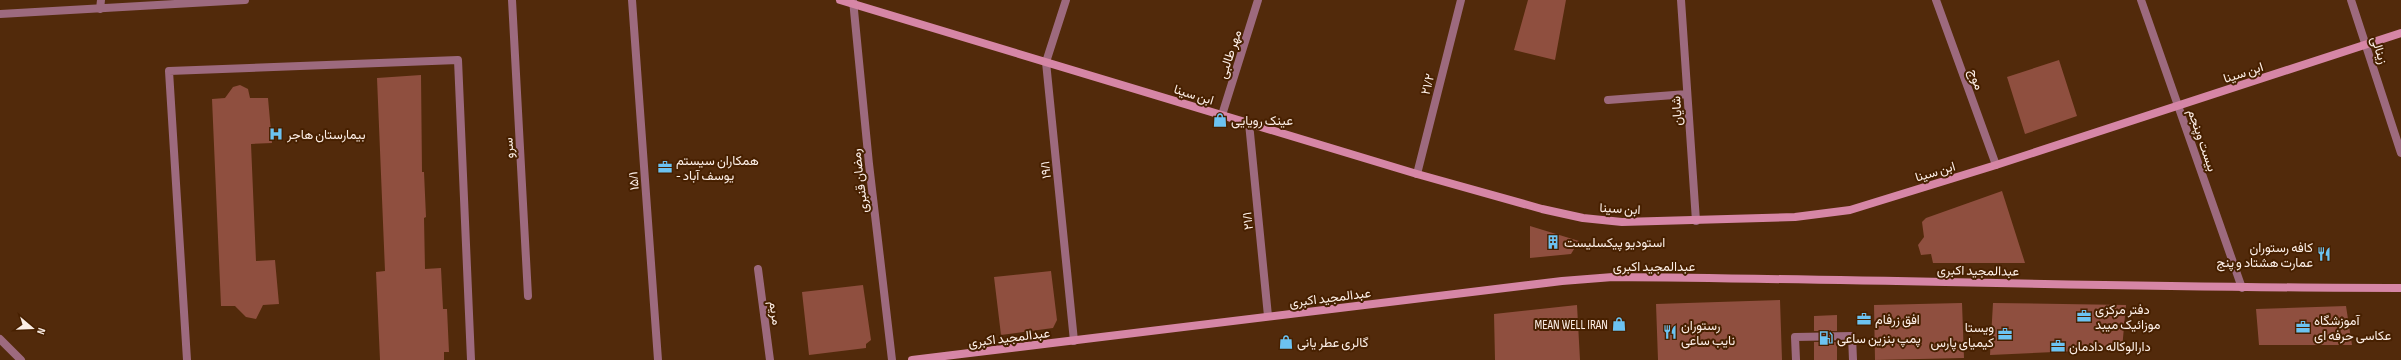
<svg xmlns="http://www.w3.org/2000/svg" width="2401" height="360" font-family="'Sofia Sans Condensed',Vazirmatn,sans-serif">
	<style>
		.building { fill: #8f4f3f }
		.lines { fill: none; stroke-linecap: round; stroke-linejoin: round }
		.lane { stroke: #9d6a7e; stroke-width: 8 }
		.street { stroke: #9d6a7e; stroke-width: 8 }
		.secondary { stroke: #d686a6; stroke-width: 8 }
		.labels { text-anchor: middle; stroke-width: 4; stroke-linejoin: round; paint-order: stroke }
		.street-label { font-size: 13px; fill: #fceee6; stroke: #472000 }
		.poi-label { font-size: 13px; fill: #fceee6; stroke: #472000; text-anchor: start }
	</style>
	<rect width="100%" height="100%" fill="#522a0b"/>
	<path class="building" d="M 1528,0 L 1566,0 L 1555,60 L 1514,50 Z
		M 2059,60 L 2077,116 L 2025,134 L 2007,77 Z
		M 421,75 L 422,172 L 424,172 L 426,217 L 424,218 L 425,269 L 441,268 L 443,309 L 447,309 L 449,352 L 444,352 L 444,360 L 380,360 L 376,272 L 385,271 L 377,78 Z
		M 240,85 L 248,89 L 250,98 L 268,98 L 272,143 L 251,144 L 256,261 L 275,260 L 279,304 L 263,305 L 256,319 L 246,317 L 235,306 L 221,306 L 212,99 L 225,98 L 233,87 Z
		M 2002,191 L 2025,263 L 1933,263 L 1931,254 L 1921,255 L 1918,245 L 1924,237 L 1922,222 L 1926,218 Z
		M 1530,226 L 1579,241 L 1571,254 L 1530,258 Z
		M 1051,271 L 1057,320 L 1053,328 L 1001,335 L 994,277 Z
		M 863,285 L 871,340 L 866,344 L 866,348 L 809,355 L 802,292 Z
		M 1780,300 L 1782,360 L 1658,360 L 1656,304 Z
		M 1962,303 L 1964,358 L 1875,360 L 1874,305 Z
		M 1993,303 L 2126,305 L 2122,349 L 1990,355 Z
		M 1577,305 L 1580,360 L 1495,360 L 1494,314 Z
		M 2346,306 L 2352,345 L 2259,345 L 2256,309 Z
		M 1837,315 L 1837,331 L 1814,331 L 1814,316 Z
		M 1814,342 L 1837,342 L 1837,360 L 1814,360 Z"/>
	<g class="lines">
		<path class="lane" d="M 0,339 L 21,360
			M 187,360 L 169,71 L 458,60 L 471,360
			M 1796,360 L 1795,337 L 1852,336 L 1853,360"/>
		<path class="street" d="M 512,0 L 528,296
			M 632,0 L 658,360
			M 853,0 L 869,164 L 892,360
			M 1066,0 L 1046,62 L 1074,341
			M 1681,0 L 1696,221
			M 1936,0 L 1996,165
			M 2141,0 L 2242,288
			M 2351,0 L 2401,153
			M 100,9 L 101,0
			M 0,14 L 245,0
			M 1608,100 L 1687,94
			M 1222,115 L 1258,0
			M 1249,123 L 1268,316
			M 1417,174 L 1461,0
			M 758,269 L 770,360"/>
		<path class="secondary" d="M 840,0 L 1417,174 L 1542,209 L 1583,218 L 1622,222 L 1795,217 L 1850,210 L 1996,165 L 2401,33
			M 912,360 L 1562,281 L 1613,277 C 1876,279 2138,288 2401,288"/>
	</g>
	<defs>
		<symbol id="shop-bare" viewBox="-9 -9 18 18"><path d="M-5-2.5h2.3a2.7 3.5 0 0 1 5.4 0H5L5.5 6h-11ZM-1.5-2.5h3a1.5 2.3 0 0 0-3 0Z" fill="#6cc3f2" stroke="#472000" stroke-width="2.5" paint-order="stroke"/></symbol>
		<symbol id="hospital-bare" viewBox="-9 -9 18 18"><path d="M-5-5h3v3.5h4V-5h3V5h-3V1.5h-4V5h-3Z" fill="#6cc3f2" stroke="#472000" stroke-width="2.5" paint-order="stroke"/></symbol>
		<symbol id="office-bare" viewBox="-9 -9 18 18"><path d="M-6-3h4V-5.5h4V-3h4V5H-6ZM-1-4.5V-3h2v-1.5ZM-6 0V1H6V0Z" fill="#6cc3f2" stroke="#472000" stroke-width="2.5" paint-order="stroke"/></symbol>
		<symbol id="building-bare" viewBox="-9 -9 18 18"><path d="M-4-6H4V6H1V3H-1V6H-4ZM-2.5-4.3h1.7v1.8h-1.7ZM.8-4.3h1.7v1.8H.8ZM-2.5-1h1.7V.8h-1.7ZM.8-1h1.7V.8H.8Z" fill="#6cc3f2" stroke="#472000" stroke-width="2.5" paint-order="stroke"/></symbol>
		<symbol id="restaurant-bare" viewBox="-9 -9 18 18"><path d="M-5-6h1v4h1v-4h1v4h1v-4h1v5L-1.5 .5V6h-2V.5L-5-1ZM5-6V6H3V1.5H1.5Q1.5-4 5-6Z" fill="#6cc3f2" stroke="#472000" stroke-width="2.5" paint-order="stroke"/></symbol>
		<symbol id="fuel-bare" viewBox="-9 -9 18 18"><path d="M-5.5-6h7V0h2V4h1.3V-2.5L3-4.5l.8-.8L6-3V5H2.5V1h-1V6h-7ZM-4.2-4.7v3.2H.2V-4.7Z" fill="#6cc3f2" stroke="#472000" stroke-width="2.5" paint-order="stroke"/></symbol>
	</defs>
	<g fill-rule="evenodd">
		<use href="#shop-bare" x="1210" y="110" width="20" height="20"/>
		<use href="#hospital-bare" x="266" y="124" width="20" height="20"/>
		<use href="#office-bare" x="655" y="157" width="20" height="20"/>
		<use href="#building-bare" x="1543" y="232" width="20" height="20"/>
		<use href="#restaurant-bare" x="2314" y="244" width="20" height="20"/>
		<use href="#office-bare" x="2074" y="306" width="20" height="20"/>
		<use href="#office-bare" x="1854" y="309" width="20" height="20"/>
		<use href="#shop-bare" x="1609" y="314" width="20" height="20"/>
		<use href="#office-bare" x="2293" y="317" width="20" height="20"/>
		<use href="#restaurant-bare" x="1660" y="322" width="20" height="20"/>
		<use href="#office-bare" x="1995" y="324" width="20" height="20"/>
		<use href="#fuel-bare" x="1816" y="328" width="20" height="20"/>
		<use href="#shop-bare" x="1276" y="332" width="20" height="20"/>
		<use href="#office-bare" x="2048" y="336" width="20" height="20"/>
	</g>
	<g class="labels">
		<g class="street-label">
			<text transform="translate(2380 50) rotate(72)" y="5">زینالی</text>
			<text transform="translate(1229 54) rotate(-72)" y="5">مهر طالبی</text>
			<text transform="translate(2243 72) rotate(-18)" y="5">ابن سینا</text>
			<text transform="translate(1977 79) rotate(70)" y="5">موج</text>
			<text transform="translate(1427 84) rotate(-76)" y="5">۲۱/۲</text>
			<text transform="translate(1194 94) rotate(17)" y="5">ابن سینا</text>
			<text transform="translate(1676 111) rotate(-94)" y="5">شایان</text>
			<text transform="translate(2203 140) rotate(71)" y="5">بیست وپنجم</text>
			<text transform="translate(508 148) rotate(-93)" y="5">سرو</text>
			<text transform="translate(1045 170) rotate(-96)" y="5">۱۹/۱</text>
			<text transform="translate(1935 171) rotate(-17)" y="5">ابن سینا</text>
			<text transform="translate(633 181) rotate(-94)" y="5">۱۵/۱</text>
			<text transform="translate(859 181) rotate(-97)" y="5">رمضان قنبری</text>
			<text transform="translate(1620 208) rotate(3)" y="5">ابن سینا</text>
			<text transform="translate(1247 221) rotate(-96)" y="5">۲۱/۱</text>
			<text x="1654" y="271">عبدالمجید اکبری</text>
			<text transform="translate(1978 270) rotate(1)" y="5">عبدالمجید اکبری</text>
			<text transform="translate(1330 297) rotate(-7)" y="5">عبدالمجید اکبری</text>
			<text transform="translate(776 313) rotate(82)" y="5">مریم</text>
			<text transform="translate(1009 337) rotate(-7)" y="5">عبدالمجید اکبری</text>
		</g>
		<g class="poi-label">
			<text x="1231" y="125">عینک رویایی</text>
			<text x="287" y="139">بیمارستان هاجر</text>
			<text x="676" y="165">همکاران سیستم<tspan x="676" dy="15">- یوسف آباد</tspan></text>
			<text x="1564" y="247">استودیو پیکسلیست</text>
			<text x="2313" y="252" text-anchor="end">کافه رستوران<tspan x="2313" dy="15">عمارت هشتاد و پنج</tspan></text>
			<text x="2095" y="314">دفتر مرکزی<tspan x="2095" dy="15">موزائیک میبد</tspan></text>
			<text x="1875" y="324">افق زرفام</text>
			<text x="2314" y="325">آموزشگاه<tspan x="2314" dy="15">عکاسی حرفه ای</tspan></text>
			<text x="1608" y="329" text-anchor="end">MEAN WELL IRAN</text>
			<text x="1681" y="330">رستوران<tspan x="1681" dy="15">نایب ساعی</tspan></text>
			<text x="1994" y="332" text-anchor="end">ویستا<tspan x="1994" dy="15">کیمیای پارس</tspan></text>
			<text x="1837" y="343">پمپ بنزین ساعی</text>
			<text x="1297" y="347">گالری عطر یانی</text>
			<text x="2069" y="351">دارالوکاله دادمان</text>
		</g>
	</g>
	<g transform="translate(32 328) rotate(109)" stroke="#472000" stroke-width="3" paint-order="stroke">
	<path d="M0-3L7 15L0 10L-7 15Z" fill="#fceee6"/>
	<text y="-6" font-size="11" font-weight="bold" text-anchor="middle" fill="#fceee6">N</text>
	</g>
</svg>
